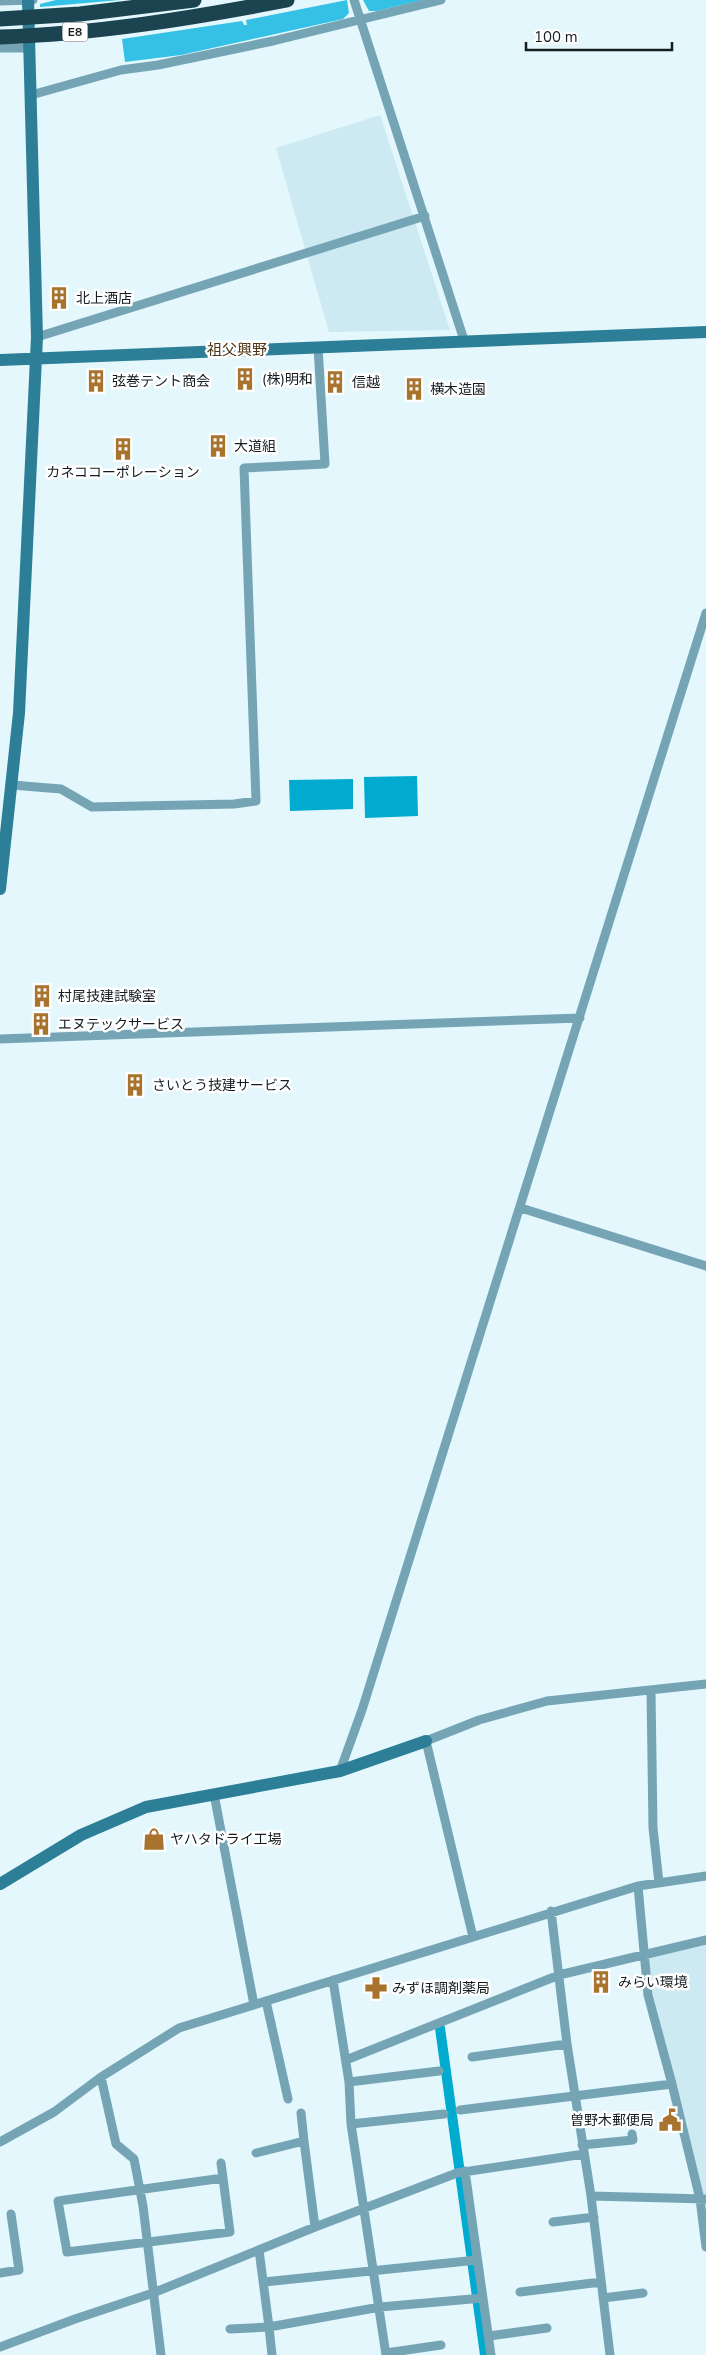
<svg xmlns="http://www.w3.org/2000/svg" width="706" height="2355" font-family="'Nunito Sans','Noto Sans JP',sans-serif">
	<style>
		.built { fill: #cde9f2 }
		.forest { fill: #35c1e5 }
		.water { fill: #01abcf }
		.lines { fill: none; stroke-linecap: round; stroke-linejoin: round }
		.canal { stroke: #01abcf; stroke-width: 10 }
		.street { stroke: #75a5b5; stroke-width: 9 }
		.secondary { stroke: #2c7f96; stroke-width: 12 }
		.highway { stroke: #1b4450; stroke-width: 15 }
		.labels { text-anchor: middle; stroke-width: 5; stroke-linejoin: round; paint-order: stroke }
		.shield { fill: #fff; stroke: #5c6062; stroke-width: 1 }
		.shield-label { font-size: 12px; font-weight: bold; fill: #161c1f }
		.poi-label { font-size: 14px; fill: #161c1f; stroke: #fff; text-anchor: start }
		.neighbourhood-label { font-size: 15px; fill: #4d3312; stroke: #fff }
	</style>
	<rect width="100%" height="100%" fill="#e3f7fd"/>
	<path class="built" d="M 380,115 L 450,330 L 329,332 L 276,148 Z
		M 706,1945 L 706,2195 L 703,2195 L 653,1994 L 647,1958 Z"/>
	<path class="forest" d="M 56,0 L 120,0 L 40,7 L 40,4 Z
		M 347,0 L 349,13 L 343,19 L 181,55 L 125,62 L 122,39 L 242,21 L 244,25 L 247,25 L 246,20 Z
		M 363,0 L 423,0 L 377,11 L 369,11 Z"/>
	<path class="water" d="M 417,776 L 418,816 L 365,818 L 364,777 Z
		M 353,779 L 353,809 L 290,811 L 289,780 Z"/>
	<g class="lines">
		<path class="canal" d="M 440,2028 L 485,2355"/>
		<path class="street" d="M 354,0 L 464,340
			M 0,1 L 33,0
			M 0,48 L 30,48
			M 31,95 L 121,70 L 158,65 L 273,41 L 441,0
			M 37,337 L 425,216
			M 12,785 L 61,789 L 92,807 L 234,804 L 256,801 L 244,468 L 325,464 L 318,347
			M 0,1039 L 580,1018
			M 521,1208 L 706,1266
			M 651,1691 L 653,1828 L 659,1883
			M 340,1771 L 362,1710 L 706,613
			M 214,1794 L 254,2005
			M 638,1886 L 648,1995 L 672,2084 L 700,2199 L 706,2247
			M 551,1911 L 567,2044 L 591,2196 L 610,2355
			M 473,1937 L 426,1741 L 479,1720 L 547,1701 L 706,1684
			M 333,1980 L 349,2082 L 351,2124 L 386,2355
			M 266,2001 L 288,2099
			M 472,2057 L 567,2044
			M 346,2060 L 559,1975 L 706,1940
			M 101,2077 L 116,2144 L 134,2159 L 143,2206 L 161,2355
			M 349,2082 L 439,2071
			M 460,2110 L 672,2084
			M 301,2113 L 304,2141
			M 351,2124 L 444,2114
			M 0,2142 L 54,2112 L 101,2077 L 179,2028 L 638,1886 L 706,1876
			M 582,2145 L 633,2140 L 632,2134
			M 256,2153 L 304,2141 L 315,2227
			M 221,2163 L 223,2178
			M 465,2171 L 491,2355
			M 223,2178 L 230,2232 L 67,2252 L 58,2201 Z
			M 591,2196 L 706,2199
			M 553,2222 L 594,2217
			M 259,2250 L 269,2327 L 380,2307 L 483,2298
			M 0,2273 L 19,2270 L 11,2214
			M 264,2282 L 477,2260
			M 520,2292 L 601,2282
			M 603,2298 L 643,2293
			M 230,2329 L 269,2327 L 272,2355
			M 489,2336 L 547,2328
			M 0,2347 L 75,2319 L 153,2293 L 315,2227 L 457,2173 L 584,2154
			M 386,2353 L 441,2345"/>
		<path class="secondary" d="M 0,360 L 706,332
			M 0,889 L 19,713 L 37,337 L 28,0
			M 0,1884 L 81,1835 L 146,1807 L 340,1771 L 426,1741"/>
		<path class="highway" d="M 0,19 L 80,14 L 194,0
			M 0,37 C 96,34 193,18 287,0"/>
	</g>
	<defs>
		<symbol id="building-bare" viewBox="-9 -9 18 18"><path d="M-4-6H4V6H1V3H-1V6H-4ZM-2.5-4.3h1.7v1.8h-1.7ZM.8-4.3h1.7v1.8H.8ZM-2.5-1h1.7V.8h-1.7ZM.8-1h1.7V.8H.8Z" fill="#a8732d" stroke="#fff" stroke-width="2.5" paint-order="stroke"/></symbol>
		<symbol id="shop-bare" viewBox="-9 -9 18 18"><path d="M-5-2.5h2.3a2.7 3.5 0 0 1 5.4 0H5L5.5 6h-11ZM-1.5-2.5h3a1.5 2.3 0 0 0-3 0Z" fill="#a8732d" stroke="#fff" stroke-width="2.5" paint-order="stroke"/></symbol>
		<symbol id="pharmacy-bare" viewBox="-9 -9 18 18"><path d="M-2-6h4v4h4v4h-4v4h-4v-4h-4v-4h4Z" fill="#a8732d" stroke="#fff" stroke-width="2.5" paint-order="stroke"/></symbol>
		<symbol id="civic-bare" viewBox="-9 -9 18 18"><path d="M-.6-6.5H3V-4.5H.6V-3L4-1V1h2V6H-6V1h2V-1L-.6-3ZM-1.2 2.5V6h2.4V2.5Z" fill="#a8732d" stroke="#fff" stroke-width="2.5" paint-order="stroke"/></symbol>
	</defs>
	<g fill-rule="evenodd">
		<use href="#building-bare" x="43" y="282" width="32" height="32"/>
		<use href="#building-bare" x="229" y="363" width="32" height="32"/>
		<use href="#building-bare" x="80" y="365" width="32" height="32"/>
		<use href="#building-bare" x="319" y="366" width="32" height="32"/>
		<use href="#building-bare" x="398" y="373" width="32" height="32"/>
		<use href="#building-bare" x="202" y="430" width="32" height="32"/>
		<use href="#building-bare" x="107" y="433" width="32" height="32"/>
		<use href="#building-bare" x="26" y="980" width="32" height="32"/>
		<use href="#building-bare" x="25" y="1008" width="32" height="32"/>
		<use href="#building-bare" x="119" y="1069" width="32" height="32"/>
		<use href="#shop-bare" x="138" y="1823" width="32" height="32"/>
		<use href="#building-bare" x="585" y="1966" width="32" height="32"/>
		<use href="#pharmacy-bare" x="360" y="1972" width="32" height="32"/>
		<use href="#civic-bare" x="654" y="2104" width="32" height="32"/>
	</g>
	<g class="labels">
		<rect class="shield" x="62.5" y="22.5" width="25" height="19" rx="4"/>
		<g class="shield-label">
			<text x="75" y="36">E8</text>
		</g>
		<g class="poi-label">
			<text x="76" y="303">北上酒店</text>
			<text x="262" y="384">(株)明和</text>
			<text x="112" y="386">弦巻テント商会</text>
			<text x="352" y="387">信越</text>
			<text x="430" y="394">横木造園</text>
			<text x="234" y="451">大道組</text>
			<text x="123" y="477" text-anchor="middle">カネココーポレーション</text>
			<text x="58" y="1001">村尾技建試験室</text>
			<text x="58" y="1029">エヌテックサービス</text>
			<text x="152" y="1090">さいとう技建サービス</text>
			<text x="170" y="1844">ヤハタドライ工場</text>
			<text x="618" y="1987">みらい環境</text>
			<text x="392" y="1993">みずほ調剤薬局</text>
			<text x="654" y="2125" text-anchor="end">曽野木郵便局</text>
		</g>
		<g class="neighbourhood-label">
			<text x="237" y="355">祖父興野</text>
		</g>
	</g>
	<path d="M526 42v8h146v-8" fill="none" stroke="#161c1f" stroke-width="2.5"/>
	<text x="534" y="42" font-size="15" fill="#161c1f" stroke="#ffffff" stroke-width="4" paint-order="stroke">100 m</text>
</svg>
